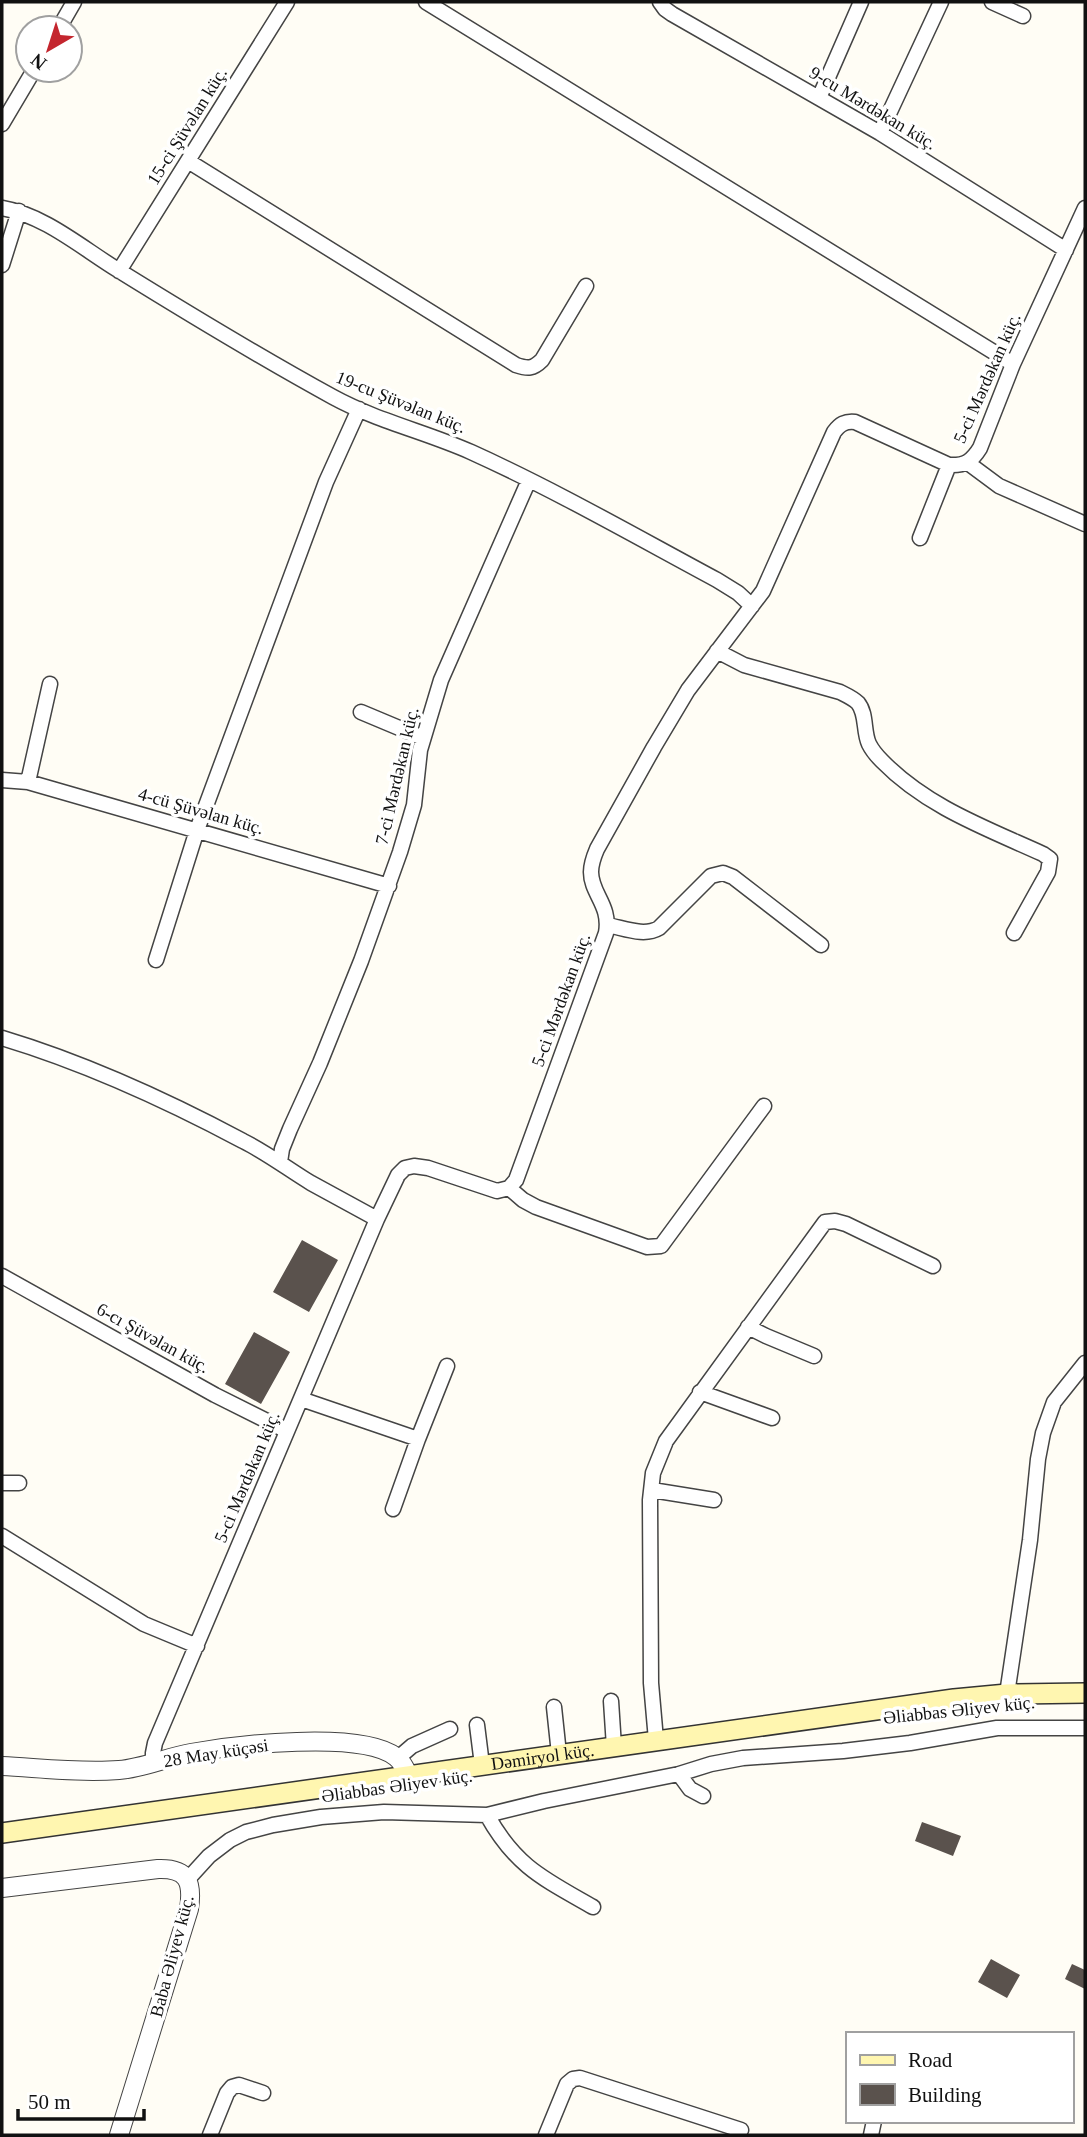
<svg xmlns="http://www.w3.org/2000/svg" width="1087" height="2137" font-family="Georgia,serif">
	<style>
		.building { fill: #5a524d }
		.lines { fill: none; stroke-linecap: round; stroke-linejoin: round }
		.minor-casing { stroke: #444; stroke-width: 17 }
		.tertiary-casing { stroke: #444; stroke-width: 20 }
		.secondary-casing { stroke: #333; stroke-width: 22 }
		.minor { stroke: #fff; stroke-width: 14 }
		.tertiary { stroke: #fff; stroke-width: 18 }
		.secondary { stroke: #fff6b0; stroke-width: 19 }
		.labels { text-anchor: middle; stroke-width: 7; stroke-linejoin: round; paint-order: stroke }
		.street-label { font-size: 18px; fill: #111; stroke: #fff }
	</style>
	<rect width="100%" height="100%" fill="#fffdf5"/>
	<path class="building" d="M 302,1240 L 338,1260 L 309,1312 L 273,1292 Z
		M 254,1332 L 290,1352 L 261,1404 L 225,1384 Z
		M 922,1822 L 961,1836 L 953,1856 L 915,1841 Z
		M 991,1959 L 1020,1975 L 1007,1998 L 978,1982 Z
		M 1072,1964 L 1085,1970 L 1085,1989 L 1065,1979 Z"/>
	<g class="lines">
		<defs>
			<path id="minor" d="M 426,2 L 1013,364
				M 660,2 L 665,9 L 672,14 L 880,133 L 1066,250
				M 992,2 L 1023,16
				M 59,28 L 74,2
				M 819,98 L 861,2
				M 2,124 L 34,70
				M 880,133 L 941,2
				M 188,161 L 516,365 C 528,369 533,369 542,360 L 586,286
				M 2,208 C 44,215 82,248 118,270 C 189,314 260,357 333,397 C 377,421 426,432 471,452 C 555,490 635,536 717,580 L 738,593 L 752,606
				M 2,265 L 19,211
				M 119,271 L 287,2
				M 968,463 L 999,486 L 1085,524
				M 920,538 L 949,465
				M 717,651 L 744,665 L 840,692 C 846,695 853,698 858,703 C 867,714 863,731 869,744 C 872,750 877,756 882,761 C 927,807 986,828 1043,854 L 1050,859 L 1048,872 L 1014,933
				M 361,712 L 423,738
				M 2,780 L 28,782 L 389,886
				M 28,782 L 50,684
				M 607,925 C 624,928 644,937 659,928 L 711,876 L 723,873 L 733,877 L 821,945
				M 156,960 L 197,830 L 326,482 L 359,409
				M 2,1038 C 85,1063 166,1100 243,1141 C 267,1153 288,1169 311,1183 C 333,1195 355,1207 377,1219
				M 280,1162 L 282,1149 L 290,1129 L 320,1063 L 361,961 L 400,852 L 414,805 L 420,750 L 441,680 L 529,480
				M 509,1188 L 523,1200 L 536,1207 L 647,1247 L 661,1246 L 764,1106
				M 2,1276 L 215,1395 L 287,1431
				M 748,1327 L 766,1336 L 814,1356
				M 700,1392 L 772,1418
				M 301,1399 L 418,1439
				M 2,1483 L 19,1483
				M 652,1490 L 714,1500
				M 393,1509 L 418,1439 L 447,1366
				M 2,1536 L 144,1624 L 197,1646
				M 1007,1694 L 1030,1540 L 1038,1459 L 1043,1433 L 1054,1402 L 1085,1363
				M 611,1701 L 614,1747
				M 554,1707 L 559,1754
				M 477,1725 L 482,1765
				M 656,1740 L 651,1683 L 650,1500 L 653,1473 L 666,1441 L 825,1222 L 835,1221 L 846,1224 L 933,1266
				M 398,1758 L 412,1746 L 450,1729
				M 153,1763 L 153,1753 L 155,1743 L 377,1219 L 398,1175 L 405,1168 L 414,1166 L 428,1168 L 497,1191 L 509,1188 L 516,1180 L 606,933 C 611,905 591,894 591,872 C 591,864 594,856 597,849 L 654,747 L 688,690 L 763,591 L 834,432 C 840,424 845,421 855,422 L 949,465 C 965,466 972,461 980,448 L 1013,364 L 1085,208
				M 679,1774 L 690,1789 L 703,1796
				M 487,1815 C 516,1867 544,1879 593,1907
				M 188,1879 L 209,1856 L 230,1840 L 246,1832 L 273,1825 L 321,1817 L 384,1812 L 487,1815 L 544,1801 L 679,1774 L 711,1764 L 743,1758 L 843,1751 L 910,1743 L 997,1728 L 1085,1728
				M 210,2135 L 227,2093 L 232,2087 L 239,2085 L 263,2093
				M 546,2135 L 567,2084 L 573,2079 L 580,2078 L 741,2130
				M 871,2135 L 874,2121"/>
			<path id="tertiary" d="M 2,1766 C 40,1768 80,1773 119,1770 C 144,1768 167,1757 191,1753 C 235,1745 361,1730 396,1757 C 404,1763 408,1775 412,1784
				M 2,1888 L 158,1869 C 188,1868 193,1882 189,1909 L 119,2135"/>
			<g id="secondary">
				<path id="s1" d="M 2,1833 L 954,1699 L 1007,1694 L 1085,1693"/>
			</g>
		</defs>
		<use href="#minor" class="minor-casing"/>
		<use href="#tertiary" class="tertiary-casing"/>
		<use href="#secondary" class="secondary-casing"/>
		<use href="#minor" class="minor"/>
		<use href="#tertiary" class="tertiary"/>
		<use href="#secondary" class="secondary"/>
	</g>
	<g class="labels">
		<g class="street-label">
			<text transform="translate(873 108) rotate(31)" y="6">9-cu Mərdəkan küç.</text>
			<text transform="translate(187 126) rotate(-58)" y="6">15-ci Şüvəlan küç.</text>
			<text transform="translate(987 378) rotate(-66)" y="6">5-ci Mərdəkan küç.</text>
			<text transform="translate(401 402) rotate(22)" y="6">19-cu Şüvəlan küç.</text>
			<text transform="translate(397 776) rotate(-77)" y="6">7-ci Mərdəkan küç.</text>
			<text transform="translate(201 811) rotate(16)" y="6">4-cü Şüvəlan küç.</text>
			<text transform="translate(561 1000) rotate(-70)" y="6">5-ci Mərdəkan küç.</text>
			<text transform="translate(153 1338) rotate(29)" y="6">6-cı Şüvəlan küç.</text>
			<text transform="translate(247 1477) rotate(-67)" y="6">5-ci Mərdəkan küç.</text>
			<text transform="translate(959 1710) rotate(-6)" y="6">Əliabbas Əliyev küç.</text>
			<text transform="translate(216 1753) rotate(-9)" y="6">28 May küçəsi</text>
			<text dy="6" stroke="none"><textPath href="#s1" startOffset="546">Dəmiryol küç.</textPath></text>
			<text transform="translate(397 1786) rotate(-8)" y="6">Əliabbas Əliyev küç.</text>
			<text transform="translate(172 1956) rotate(-75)" y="6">Baba Əliyev küç.</text>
		</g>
	</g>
	<rect width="1087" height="2137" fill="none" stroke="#111111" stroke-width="7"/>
	<rect x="846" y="2032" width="228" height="91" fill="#ffffff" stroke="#a0a0a0" stroke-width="2"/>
	<rect x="860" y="2055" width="35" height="10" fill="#fff6b0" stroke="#a0a0a0" stroke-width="2"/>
	<text x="908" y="2067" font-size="21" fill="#111111">Road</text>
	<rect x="860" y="2084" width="35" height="21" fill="#5a524d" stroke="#a0a0a0" stroke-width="2"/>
	<text x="908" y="2102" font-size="21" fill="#111111">Building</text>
	<g transform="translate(49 49) rotate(219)"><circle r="33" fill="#ffffff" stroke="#a0a0a0" stroke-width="2"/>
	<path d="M0-5L12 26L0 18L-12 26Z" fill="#c4262e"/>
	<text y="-10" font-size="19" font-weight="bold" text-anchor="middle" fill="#111111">N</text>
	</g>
	<path d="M18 2109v10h126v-10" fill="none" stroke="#111111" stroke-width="3.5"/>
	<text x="28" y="2109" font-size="21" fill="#111111" stroke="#ffffff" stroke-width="5" paint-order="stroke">50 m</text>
</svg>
